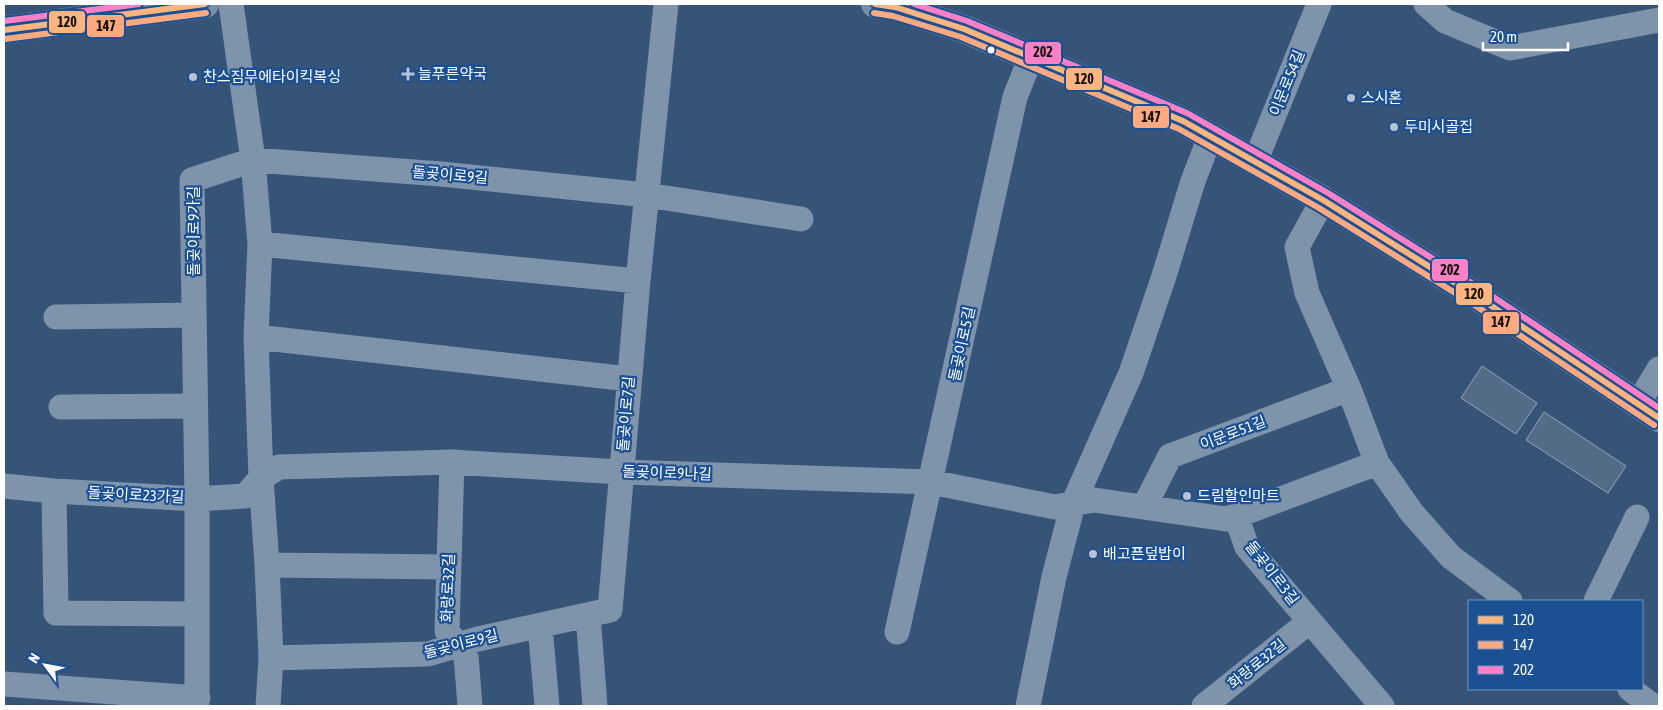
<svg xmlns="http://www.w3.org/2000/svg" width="1663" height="710" font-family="'Asap Condensed','Noto Sans KR',sans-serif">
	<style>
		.building { fill: #536b87; stroke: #94a4b9 }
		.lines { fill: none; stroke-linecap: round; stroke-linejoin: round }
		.minor { stroke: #7f93ab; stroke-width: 25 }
		.secondary { stroke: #7a8fa7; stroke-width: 28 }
		.bus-1-casing { stroke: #1b5093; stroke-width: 10 }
		.bus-2-casing { stroke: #1b5093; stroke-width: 10 }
		.bus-3-casing { stroke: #1b5093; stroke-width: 10 }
		.bus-1 { stroke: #ffb580; stroke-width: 6 }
		.bus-2 { stroke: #ffa980; stroke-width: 6 }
		.bus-3 { stroke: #ff80c5; stroke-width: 6 }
		.bus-dot { fill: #fff; stroke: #1b5093; stroke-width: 2 }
		.poi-dot { fill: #b9c3d0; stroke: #1b5093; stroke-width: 2 }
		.labels { text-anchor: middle; stroke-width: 4.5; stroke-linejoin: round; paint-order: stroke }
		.poi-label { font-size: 15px; fill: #fff; stroke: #1b5093; text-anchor: start }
		.street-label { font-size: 15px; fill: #fff; stroke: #1b5093 }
		.line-badge { stroke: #1b5093; stroke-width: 2 }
		.pale-badge-label { font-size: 14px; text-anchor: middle; font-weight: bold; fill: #111 }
	</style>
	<rect width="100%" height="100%" fill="#365478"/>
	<path class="building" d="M 1482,366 L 1537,403 L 1516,434 L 1461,398 Z
		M 1544,412 L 1626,466 L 1608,493 L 1526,440 Z"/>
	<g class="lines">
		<path class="minor" d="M 231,4 L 253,160 L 260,244 L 256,337 L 261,478 L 267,565 L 271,658 L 268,706
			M 1426,4 L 1445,21 L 1510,48 L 1659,20
			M 1255,162 L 1319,4
			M 1323,200 L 1297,247 L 1307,293 L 1349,389 L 1377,463 L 1412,513 L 1451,557 L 1510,601
			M 260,244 L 638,281
			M 56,317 L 194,315
			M 256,337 L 629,379
			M 1638,404 L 1659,369
			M 61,407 L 195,406
			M 452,462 L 447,631 L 466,656 L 470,706
			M 4,486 L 54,491 L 197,499 L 245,496 L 261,478 L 279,467 L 452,462 L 621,472 L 931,482 L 1055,507 L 1094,500 L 1226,519 L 1236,516 L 1247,547 L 1382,706
			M 54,491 L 56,613 L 197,614
			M 1144,507 L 1170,456 L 1349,389
			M 1236,516 L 1377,463
			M 267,565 L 449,567
			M 1596,601 L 1637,517
			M 588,615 L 595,706
			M 540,626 L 547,706
			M 897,632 L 1015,97 L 1031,57
			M 271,658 L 428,654 L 478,639 L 610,610 L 638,281 L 666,4
			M 4,684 L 198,698
			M 1630,689 L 1653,706
			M 197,706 L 197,499 L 192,180 L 253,160 L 441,174 L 647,195 L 801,219
			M 1028,706 L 1054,577 L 1073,504 L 1131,373 L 1164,276 L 1193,181 L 1210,137
			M 1204,706 L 1310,621"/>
		<path class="secondary" d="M 875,4 L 895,7 L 964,29 L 1183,121 L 1323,200 L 1481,299 L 1659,418
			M 4,30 L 205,4"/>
		<defs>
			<path id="bus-1" d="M 875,4 L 895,7 L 964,29 L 1183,121 L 1323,200 L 1481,299 L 1659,418
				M 4,30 L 205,4"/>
			<path id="bus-2" d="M 874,13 L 893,16 L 961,37 L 1179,129 L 1319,208 L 1476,306 L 1654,425
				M 5,39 L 206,13"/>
			<path id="bus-3" d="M 914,4 L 967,21 L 1187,113 L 1328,193 L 1486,292 L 1659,408
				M 4,21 L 139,4"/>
		</defs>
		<use href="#bus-1" class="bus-1-casing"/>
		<use href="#bus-2" class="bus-2-casing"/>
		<use href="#bus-3" class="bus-3-casing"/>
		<use href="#bus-1" class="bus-1"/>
		<use href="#bus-2" class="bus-2"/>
		<use href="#bus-3" class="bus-3"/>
	</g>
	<circle class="bus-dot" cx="991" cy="50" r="4.5"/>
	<g class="poi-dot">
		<path d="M405.5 66.5h5v5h5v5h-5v5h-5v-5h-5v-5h5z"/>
		<circle cx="193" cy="77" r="5"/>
		<circle cx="1351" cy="98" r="5"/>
		<circle cx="1394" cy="127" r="5"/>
		<circle cx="1187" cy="496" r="5"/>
		<circle cx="1093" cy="554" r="5"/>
	</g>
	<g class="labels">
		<g class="poi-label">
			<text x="418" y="79">늘푸른약국</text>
			<text x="203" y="82">찬스짐무에타이킥복싱</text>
			<text x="1361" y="103">스시혼</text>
			<text x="1404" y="132">두미시골집</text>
			<text x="1197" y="501">드림할인마트</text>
			<text x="1103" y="559">배고픈덮밥이</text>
		</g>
		<g class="street-label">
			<text transform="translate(1287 83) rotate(-68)" y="5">이문로54길</text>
			<text transform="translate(450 175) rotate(5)" y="5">돌곶이로9길</text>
			<text transform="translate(194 231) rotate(-90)" y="5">돌곶이로9가길</text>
			<text transform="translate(962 344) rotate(-78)" y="5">돌곶이로5길</text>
			<text transform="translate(626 414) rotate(-85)" y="5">돌곶이로7길</text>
			<text transform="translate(1233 433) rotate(-21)" y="5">이문로51길</text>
			<text transform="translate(667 473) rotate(2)" y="5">돌곶이로9나길</text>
			<text transform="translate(136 495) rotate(3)" y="5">돌곶이로23가길</text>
			<text transform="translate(1272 573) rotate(52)" y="5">돌곶이로3길</text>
			<text transform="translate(448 588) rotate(-88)" y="5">화랑로32길</text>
			<text transform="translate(461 644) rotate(-14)" y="5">돌곶이로9길</text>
			<text transform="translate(1257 664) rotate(-39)" y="5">화랑로32길</text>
		</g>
	</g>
	<g class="line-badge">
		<rect x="48" y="10" width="38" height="24" rx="5" fill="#ffb580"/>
		<rect x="86" y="14" width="39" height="24" rx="5" fill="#ffa980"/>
		<rect x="1024" y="41" width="38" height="24" rx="5" fill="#ff80c5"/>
		<rect x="1065" y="67" width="38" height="24" rx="5" fill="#ffb580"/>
		<rect x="1132" y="105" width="38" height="24" rx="5" fill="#ffa980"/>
		<rect x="1431" y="258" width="38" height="24" rx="5" fill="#ff80c5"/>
		<rect x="1455" y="282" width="38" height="24" rx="5" fill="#ffb580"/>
		<rect x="1482" y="311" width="38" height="24" rx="5" fill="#ffa980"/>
	</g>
	<g class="pale-badge-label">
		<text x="67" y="27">120</text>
		<text x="106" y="31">147</text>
		<text x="1043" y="57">202</text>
		<text x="1084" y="84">120</text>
		<text x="1151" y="122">147</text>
		<text x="1450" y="275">202</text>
		<text x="1474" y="299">120</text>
		<text x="1501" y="327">147</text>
	</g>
	<rect width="1663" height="710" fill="none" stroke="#ffffff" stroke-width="10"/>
	<rect x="1468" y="600" width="175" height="90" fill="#1b5093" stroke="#7696be"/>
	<rect x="1478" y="616" width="25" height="8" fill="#ffb580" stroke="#7696be"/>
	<text x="1513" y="625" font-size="15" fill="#ffffff">120</text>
	<rect x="1478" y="641" width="25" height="8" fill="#ffa980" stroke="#7696be"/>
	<text x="1513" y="650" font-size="15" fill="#ffffff">147</text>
	<rect x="1478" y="666" width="25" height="8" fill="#ff80c5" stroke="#7696be"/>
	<text x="1513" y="675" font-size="15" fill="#ffffff">202</text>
	<g transform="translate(45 665) rotate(302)" stroke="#1b5093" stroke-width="4" paint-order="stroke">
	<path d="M0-4L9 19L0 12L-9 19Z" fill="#ffffff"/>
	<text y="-8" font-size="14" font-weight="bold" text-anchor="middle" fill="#ffffff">N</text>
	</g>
	<path d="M1483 42v8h85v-8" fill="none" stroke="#ffffff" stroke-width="2.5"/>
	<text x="1490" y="42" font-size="15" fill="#ffffff" stroke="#1b5093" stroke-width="4" paint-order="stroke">20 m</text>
</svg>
